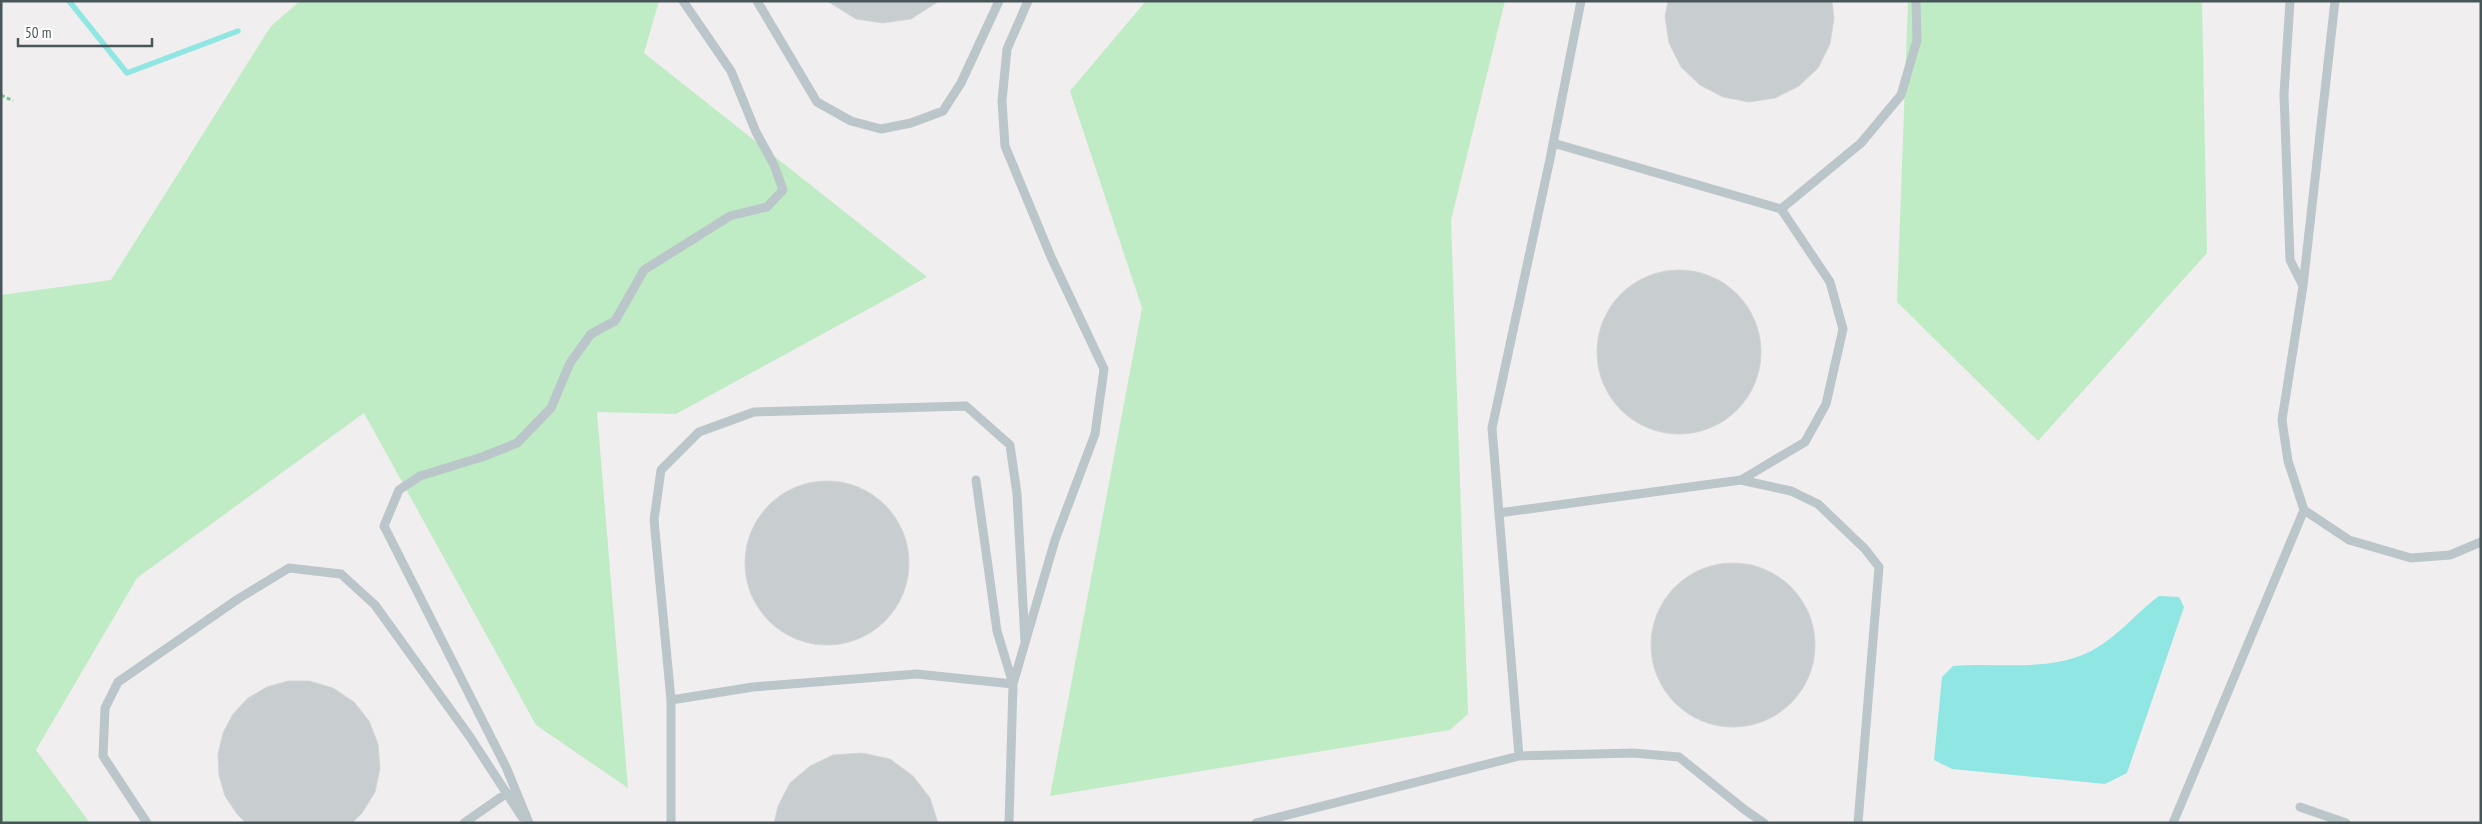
<svg xmlns="http://www.w3.org/2000/svg" width="2482" height="824" font-family="'PT Sans Narrow',sans-serif">
	<style>
		.green { fill: #bfecc5 }
		.water { fill: #8fe6e3 }
		.lines { fill: none; stroke-linecap: round; stroke-linejoin: round }
		.stream { stroke: #8fe6e3; stroke-width: 5.5 }
		.building { fill: #c8cdd0; stroke: #d3d6d9 }
		.path { stroke: #79c88d; stroke-width: 3; stroke-dasharray: 4 2.5; stroke-linecap: butt }
		.service { stroke: #bbc6ca; stroke-width: 9 }
	</style>
	<rect width="100%" height="100%" fill="#f1eeef"/>
	<path class="green" d="M 300,1 L 659,1 L 644,53 L 927,277 L 676,414 L 597,412 L 628,788 L 536,725 L 364,413 L 137,578 L 36,750 L 90,823 L 1,823 L 1,295 L 111,280 L 271,26 Z
		M 1146,1 L 1505,1 L 1451,220 L 1468,714 L 1450,730 L 1050,796 L 1142,308 L 1070,91 Z
		M 1908,1 L 2202,1 L 2207,253 L 2038,441 L 1897,302 Z"/>
	<path class="water" d="M 2159,596 L 2179,597 L 2184,607 L 2127,773 L 2105,784 L 1952,769 L 1934,760 L 1942,677 L 1953,666 C 1997,662 2046,672 2087,653 C 2115,640 2135,614 2159,596 Z"/>
	<g class="lines">
		<path class="stream" d="M 69,1 L 127,73 L 238,31"/>
	</g>
	<path class="building" d="M 827,1 L 939,1 L 911,19 L 883,23 L 856,19 Z
		M 1668,1 L 1832,1 L 1834,18 L 1830,44 L 1818,68 L 1799,86 L 1775,98 L 1749,102 L 1723,97 L 1700,85 L 1681,67 L 1669,43 L 1665,17 Z
		M1597 352a82 82 0 1 1 164 0a82 82 0 1 1-164 0Z
		M745 563a82 82 0 1 1 164 0a82 82 0 1 1-164 0Z
		M1651 645a82 82 0 1 1 164 0a82 82 0 1 1-164 0Z
		M 288,681 L 309,681 L 333,688 L 354,702 L 369,721 L 378,744 L 380,768 L 375,792 L 362,813 L 352,823 L 246,823 L 237,814 L 225,796 L 219,775 L 218,754 L 223,733 L 233,714 L 248,698 L 267,687 Z
		M 862,753 L 890,759 L 913,776 L 930,798 L 938,823 L 774,823 L 778,806 L 790,783 L 810,766 L 833,755 Z"/>
	<g class="lines">
		<path class="path" d="M 1,95 L 13,101"/>
		<path class="service" d="M 757,1 L 817,102 L 851,121 L 881,129 L 911,123 L 943,111 L 961,83 L 999,1
			M 1581,1 L 1550,159 L 1492,428 L 1519,756 L 1633,753 L 1679,757 L 1745,810 L 1764,823
			M 2290,1 L 2284,94 L 2290,260 L 2303,286
			M 1553,143 L 1781,209 L 1830,282 L 1843,329 L 1826,404 L 1805,442 L 1741,480
			M 1781,209 L 1861,143 L 1901,95 L 1917,40 L 1916,1
			M 2304,510 L 2349,540 L 2411,558 L 2450,555 L 2481,542
			M 1499,513 L 1741,480 L 1791,491 L 1818,504 L 1865,549 L 1879,567 L 1858,823
			M 671,700 L 753,687 L 917,674 L 1013,684 L 997,631 L 976,480
			M 2300,807 L 2346,823
			M 147,823 L 103,756 L 105,708 L 118,682 L 238,599 L 289,568 L 341,574 L 375,605 L 470,737 L 522,817
			M 464,823 L 507,793
			M 529,823 L 506,767 L 384,526 L 399,490 L 420,476 L 482,457 L 517,443 L 551,408 L 570,363 L 591,334 L 615,321 L 644,270 L 730,216 L 767,207 L 783,190 L 774,165 L 756,132 L 731,71 L 683,1
			M 671,823 L 671,700 L 654,520 L 661,470 L 699,432 L 754,412 L 966,406 L 1010,445 L 1017,494 L 1025,642
			M 1009,823 L 1013,684 L 1055,540 L 1095,434 L 1104,369 L 1051,257 L 1005,146 L 1002,101 L 1007,49 L 1028,1
			M 1256,823 L 1519,756
			M 2173,823 L 2304,510 L 2288,461 L 2282,420 L 2303,286 L 2335,1"/>
	</g>
	<rect width="2482" height="824" fill="none" stroke="#48565a" stroke-width="5"/>
	<path d="M18 38v8h134v-8" fill="none" stroke="#48565a" stroke-width="2.5"/>
	<text x="25" y="38" font-size="15" fill="#48565a" stroke="#ffffff" stroke-width="4" paint-order="stroke">50 m</text>
</svg>
